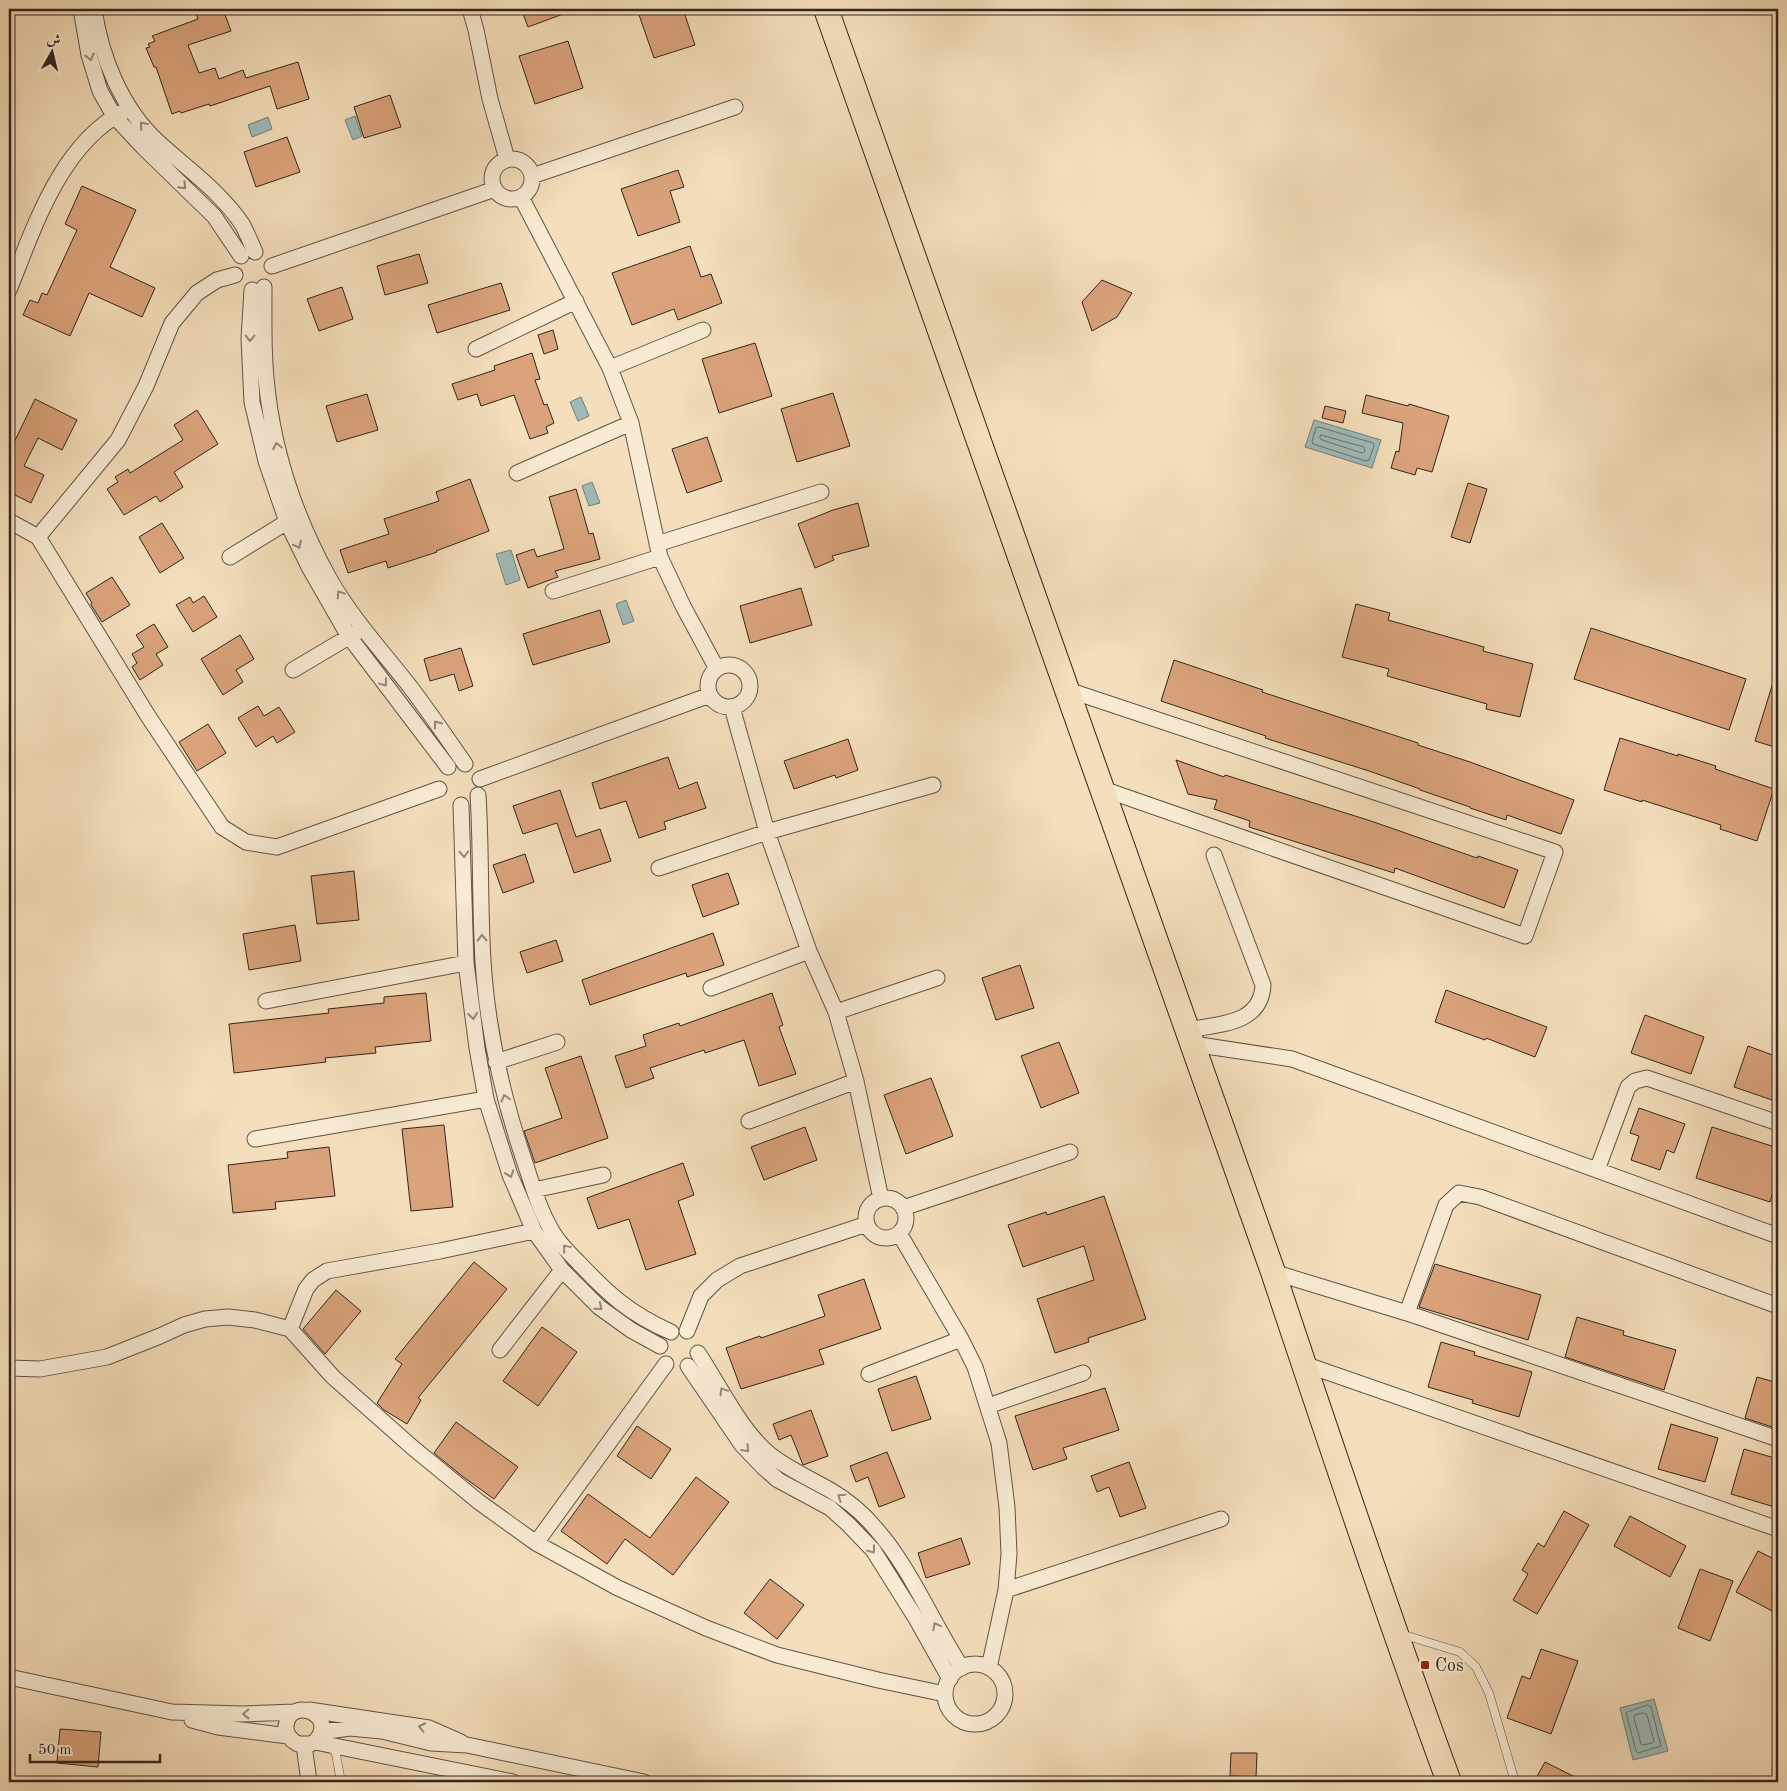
<svg xmlns="http://www.w3.org/2000/svg" width="1787" height="1791" font-family="'Old Standard TT',Amiri,serif">
	<style>
		.water { fill: #9ebbb8; stroke: #737f7b }
		.lines { fill: none; stroke-linecap: round; stroke-linejoin: round }
		.shore { stroke: #68706c; stroke-width: 1 }
		.building { fill: #daa37b; stroke: #32251f }
		.service-casing { stroke: #625346; stroke-width: 9 }
		.minor-casing { stroke: #625346; stroke-width: 17 }
		.primary-casing { stroke: #32251f; stroke-width: 26 }
		.service { stroke: #f8ead3; stroke-width: 8 }
		.minor { stroke: #f8ead3; stroke-width: 15 }
		.primary { stroke: #f4debb; stroke-width: 24 }
		.oneway { stroke: #958879 }
		.poi-dot { fill: #8f2418; stroke: #f8ead3; stroke-width: 2 }
		.labels { text-anchor: middle; stroke-width: 4; stroke-linejoin: round; paint-order: stroke }
		.poi-label { font-size: 18px; fill: #32251f; stroke: #f8ead3; text-anchor: start }
	</style>
	<rect width="100%" height="100%" fill="#f4debb"/>
	<filter id="stains"><feTurbulence type="fractalNoise" baseFrequency=".004" numOctaves="4"/><feColorMatrix values="0 0 0 0 .2 0 0 0 0 .09 0 0 0 0 .02 0 0 0 .5 -.17"/></filter>
	<radialGradient id="worn" r=".72"><stop offset=".6" stop-color="#630" stop-opacity="0"/><stop offset="1" stop-color="#630" stop-opacity=".3"/></radialGradient>
	<path class="water" d="M 355,116 L 362,136 L 353,140 L 345,120 Z
		M 268,117 L 272,129 L 252,137 L 248,125 Z
		M 581,397 L 589,416 L 578,421 L 570,402 Z
		M 1314,420 L 1381,440 L 1372,468 L 1305,447 Z
		M 592,482 L 600,503 L 589,506 L 582,486 Z
		M 511,550 L 520,580 L 506,585 L 496,554 Z
		M 626,600 L 634,621 L 623,625 L 616,604 Z
		M 1654,1699 L 1668,1751 L 1633,1760 L 1620,1708 Z"/>
	<g class="lines">
		<path class="shore" d="M 1319,427 L 1373,443 L 1374,446 L 1369,460 L 1366,461 L 1313,444 L 1312,441 L 1316,428 Z
			M 1321,435 L 1364,447 L 1365,451 L 1362,453 L 1322,440 L 1320,438 Z
			M 1648,1705 L 1651,1707 L 1661,1746 L 1638,1753 L 1636,1751 L 1626,1713 Z
			M 1644,1713 L 1647,1715 L 1654,1741 L 1652,1743 L 1643,1745 L 1641,1744 L 1634,1718 L 1635,1715 Z"/>
	</g>
	<path class="building" d="M 194,9 L 223,9 L 231,31 L 188,45 L 199,73 L 215,68 L 219,79 L 243,70 L 246,78 L 298,62 L 309,99 L 277,109 L 270,86 L 210,106 L 209,104 L 181,113 L 180,111 L 172,114 L 156,67 L 154,67 L 146,48 L 150,47 L 148,44 L 155,41 L 152,36 L 198,19 Z
		M 529,9 L 574,9 L 574,10 L 528,27 L 523,14 L 530,12 Z
		M 637,9 L 683,9 L 695,45 L 654,58 Z
		M 568,41 L 583,88 L 535,104 L 519,56 Z
		M 390,95 L 401,127 L 364,138 L 354,107 Z
		M 287,137 L 300,172 L 256,187 L 244,152 Z
		M 678,170 L 684,187 L 670,191 L 680,222 L 638,236 L 621,189 Z
		M 82,186 L 136,210 L 110,267 L 155,288 L 142,317 L 89,293 L 70,336 L 23,315 L 30,300 L 38,303 L 42,293 L 47,295 L 77,230 L 65,224 Z
		M 690,246 L 701,277 L 711,274 L 722,303 L 678,320 L 674,309 L 632,325 L 612,273 Z
		M 419,254 L 428,283 L 385,295 L 377,266 Z
		M 1102,280 L 1132,293 L 1117,317 L 1092,331 L 1082,302 Z
		M 501,283 L 510,310 L 437,333 L 428,305 Z
		M 342,287 L 353,319 L 319,331 L 307,299 Z
		M 553,330 L 558,349 L 544,354 L 538,335 Z
		M 755,343 L 772,396 L 719,413 L 702,359 Z
		M 532,353 L 540,379 L 535,380 L 544,405 L 547,404 L 554,423 L 546,427 L 548,433 L 530,439 L 514,395 L 481,406 L 477,394 L 458,400 L 452,384 L 495,370 L 494,366 Z
		M 833,393 L 850,446 L 797,462 L 781,409 Z
		M 367,394 L 378,430 L 337,442 L 326,406 Z
		M 1366,395 L 1408,406 L 1409,404 L 1449,416 L 1432,472 L 1417,468 L 1415,475 L 1391,468 L 1396,451 L 1399,452 L 1403,423 L 1362,413 Z
		M 35,399 L 77,420 L 62,450 L 38,438 L 24,466 L 44,475 L 31,503 L 9,492 L 9,453 Z
		M 1325,406 L 1346,411 L 1343,423 L 1322,418 Z
		M 197,410 L 218,444 L 174,472 L 183,487 L 160,502 L 156,496 L 124,515 L 107,489 L 118,482 L 115,477 L 128,469 L 130,473 L 183,440 L 174,425 Z
		M 707,437 L 722,481 L 687,493 L 672,449 Z
		M 470,479 L 489,531 L 436,551 L 437,552 L 388,568 L 386,561 L 348,573 L 340,550 L 389,534 L 384,519 L 439,501 L 436,492 Z
		M 1468,483 L 1487,489 L 1470,543 L 1451,537 Z
		M 576,489 L 589,534 L 593,533 L 600,559 L 555,571 L 558,577 L 528,588 L 516,555 L 534,549 L 537,557 L 564,549 L 549,497 Z
		M 858,503 L 869,546 L 832,556 L 834,560 L 815,568 L 798,524 L 833,510 Z
		M 162,523 L 184,558 L 160,573 L 139,537 Z
		M 112,577 L 130,605 L 102,622 L 91,605 L 92,603 L 86,593 Z
		M 801,588 L 812,625 L 750,643 L 740,606 Z
		M 204,596 L 217,617 L 193,632 L 176,605 L 190,597 L 193,603 Z
		M 1356,604 L 1390,613 L 1388,620 L 1484,647 L 1483,651 L 1533,664 L 1520,717 L 1486,709 L 1487,704 L 1387,676 L 1389,669 L 1342,657 Z
		M 600,610 L 610,642 L 533,665 L 523,634 Z
		M 154,624 L 168,647 L 156,654 L 163,665 L 140,680 L 132,667 L 137,663 L 132,654 L 144,647 L 136,635 Z
		M 1591,628 L 1746,679 L 1729,730 L 1574,679 Z
		M 240,635 L 254,659 L 236,670 L 243,682 L 223,695 L 201,659 Z
		M 461,648 L 473,686 L 459,691 L 454,674 L 430,681 L 424,659 Z
		M 1174,660 L 1263,690 L 1262,692 L 1418,743 L 1418,745 L 1470,762 L 1574,800 L 1561,834 L 1507,815 L 1506,820 L 1470,808 L 1470,807 L 1420,790 L 1420,789 L 1369,771 L 1265,738 L 1266,736 L 1161,701 Z
		M 1775,676 L 1778,676 L 1778,748 L 1755,741 Z
		M 258,706 L 264,716 L 279,707 L 295,732 L 277,743 L 273,736 L 256,747 L 238,718 Z
		M 208,724 L 226,753 L 197,771 L 179,742 Z
		M 1620,738 L 1678,756 L 1678,754 L 1716,766 L 1715,769 L 1774,789 L 1757,841 L 1720,829 L 1721,825 L 1642,800 L 1642,802 L 1604,790 Z
		M 848,739 L 858,770 L 836,778 L 835,775 L 794,789 L 784,761 Z
		M 668,757 L 679,789 L 697,782 L 706,808 L 664,822 L 666,829 L 639,838 L 626,801 L 600,809 L 592,783 Z
		M 1176,760 L 1224,777 L 1225,775 L 1371,821 L 1477,858 L 1478,856 L 1518,870 L 1504,908 L 1395,868 L 1394,873 L 1249,827 L 1250,821 L 1214,809 L 1217,800 L 1188,794 Z
		M 560,790 L 576,837 L 600,829 L 611,861 L 574,873 L 557,823 L 523,834 L 513,806 Z
		M 525,854 L 534,882 L 503,893 L 493,865 Z
		M 354,871 L 359,920 L 317,924 L 311,876 Z
		M 728,873 L 739,904 L 703,917 L 692,885 Z
		M 295,925 L 301,961 L 249,970 L 243,934 Z
		M 713,933 L 724,965 L 687,977 L 686,973 L 590,1005 L 582,980 Z
		M 556,940 L 563,961 L 527,973 L 520,952 Z
		M 1020,965 L 1034,1008 L 996,1020 L 982,978 Z
		M 1446,990 L 1547,1027 L 1535,1057 L 1486,1038 L 1485,1040 L 1435,1022 Z
		M 426,993 L 431,1041 L 375,1047 L 376,1053 L 325,1058 L 326,1062 L 234,1073 L 229,1024 L 329,1013 L 328,1009 L 384,1003 L 384,997 Z
		M 772,993 L 783,1025 L 779,1027 L 796,1074 L 759,1086 L 744,1040 L 705,1053 L 704,1050 L 650,1068 L 654,1078 L 626,1088 L 615,1056 L 646,1046 L 643,1035 L 679,1023 L 680,1026 Z
		M 1645,1015 L 1704,1037 L 1691,1074 L 1631,1053 Z
		M 1059,1042 L 1079,1093 L 1041,1108 L 1021,1056 Z
		M 1748,1046 L 1778,1057 L 1778,1102 L 1734,1087 Z
		M 581,1056 L 608,1138 L 535,1163 L 524,1131 L 562,1118 L 545,1068 Z
		M 931,1078 L 953,1136 L 906,1154 L 884,1095 Z
		M 1639,1108 L 1685,1124 L 1674,1153 L 1667,1150 L 1660,1170 L 1631,1160 L 1639,1136 L 1630,1133 Z
		M 444,1125 L 453,1207 L 411,1211 L 402,1129 Z
		M 805,1127 L 817,1160 L 764,1180 L 751,1147 Z
		M 1712,1127 L 1778,1148 L 1778,1175 L 1770,1202 L 1696,1178 Z
		M 329,1147 L 335,1196 L 275,1202 L 276,1209 L 233,1213 L 228,1165 L 288,1158 L 287,1152 Z
		M 683,1163 L 694,1195 L 678,1201 L 696,1254 L 646,1270 L 629,1219 L 598,1229 L 587,1198 Z
		M 1104,1196 L 1146,1319 L 1088,1338 L 1089,1342 L 1055,1353 L 1037,1299 L 1094,1280 L 1084,1246 L 1023,1267 L 1008,1225 L 1046,1212 L 1047,1215 Z
		M 474,1262 L 507,1289 L 418,1398 L 421,1400 L 407,1424 L 384,1410 L 377,1403 L 402,1364 L 395,1359 Z
		M 1435,1264 L 1541,1295 L 1528,1340 L 1419,1307 Z
		M 864,1279 L 881,1329 L 819,1350 L 824,1364 L 741,1389 L 726,1348 L 760,1336 L 761,1338 L 825,1316 L 818,1295 Z
		M 336,1290 L 361,1311 L 325,1354 L 303,1329 Z
		M 1577,1317 L 1624,1331 L 1623,1335 L 1676,1350 L 1664,1390 L 1565,1357 Z
		M 542,1327 L 577,1352 L 538,1406 L 503,1381 Z
		M 1441,1342 L 1475,1352 L 1474,1355 L 1532,1372 L 1519,1417 L 1472,1403 L 1473,1400 L 1428,1387 Z
		M 916,1376 L 931,1419 L 892,1431 L 878,1389 Z
		M 1757,1377 L 1778,1383 L 1778,1429 L 1745,1418 Z
		M 1105,1388 L 1119,1430 L 1063,1448 L 1067,1459 L 1033,1470 L 1015,1416 Z
		M 811,1410 L 828,1456 L 803,1465 L 791,1435 L 779,1440 L 773,1424 Z
		M 456,1422 L 518,1467 L 494,1499 L 462,1476 L 434,1453 Z
		M 1671,1424 L 1718,1438 L 1705,1482 L 1658,1469 Z
		M 637,1426 L 671,1449 L 651,1479 L 617,1456 Z
		M 1744,1449 L 1778,1459 L 1778,1508 L 1731,1494 Z
		M 887,1452 L 905,1497 L 879,1507 L 868,1477 L 856,1482 L 850,1466 Z
		M 1129,1462 L 1146,1508 L 1120,1517 L 1109,1487 L 1097,1492 L 1091,1476 Z
		M 696,1477 L 729,1502 L 673,1575 L 625,1539 L 607,1564 L 561,1531 L 588,1494 L 650,1538 Z
		M 1564,1511 L 1589,1525 L 1537,1614 L 1513,1600 L 1528,1574 L 1522,1570 L 1538,1543 L 1544,1547 Z
		M 1630,1516 L 1686,1546 L 1670,1577 L 1614,1546 Z
		M 961,1538 L 970,1564 L 926,1578 L 918,1553 Z
		M 1758,1551 L 1778,1561 L 1778,1614 L 1736,1592 Z
		M 1700,1569 L 1733,1581 L 1710,1641 L 1678,1628 Z
		M 770,1579 L 804,1605 L 777,1639 L 744,1613 Z
		M 1541,1649 L 1578,1661 L 1551,1734 L 1507,1718 L 1522,1676 L 1530,1679 Z
		M 60,1729 L 101,1732 L 98,1767 L 57,1763 Z
		M 1231,1753 L 1257,1753 L 1256,1777 L 1230,1776 Z
		M 1545,1762 L 1585,1782 L 1534,1782 Z"/>
	<g class="lines">
		<defs>
			<path id="service" d="M 1401,1634 L 1460,1652 L 1476,1667 L 1489,1693 L 1515,1782
				M 331,1746 L 336,1754 L 341,1782"/>
			<path id="minor" d="M 81,9 L 89,55 L 100,91 L 114,116 L 143,147 L 214,216 L 241,256
				M 94,9 C 101,57 121,107 157,141 C 186,168 220,191 242,224 C 247,233 251,243 255,252
				M 470,9 L 476,30 L 490,99 L 507,159
				M492 179a20 20 0 1 1 40 0a20 20 0 1 1-40 0Z
				M 532,176 L 735,107
				M 521,197 L 610,368 L 631,423 L 660,557 L 683,606 L 717,669
				M 272,266 L 495,189
				M 264,287 C 264,323 263,360 268,396 C 276,460 298,522 329,578 C 351,617 381,650 408,684 C 428,710 446,737 465,764
				M 9,290 C 34,228 60,145 123,112
				M 252,290 L 249,339 L 252,402 L 266,461 L 287,522 L 309,567 L 348,635 L 448,767
				M 476,349 L 576,301
				M 610,368 L 703,330
				M 517,473 L 631,423
				M 9,521 L 38,537 L 148,716 L 222,827 L 246,842 L 277,847 L 439,789
				M 38,537 L 118,440 L 146,386 L 172,323 L 197,293 L 217,280 L 235,275
				M 657,544 L 821,492
				M 230,557 L 287,522
				M 553,591 L 660,557
				M708 686a21 21 0 1 1 42 0a21 21 0 1 1-42 0Z
				M 293,670 L 357,632
				M 1068,690 L 1555,852 L 1525,936 L 1103,789
				M 732,707 L 767,832 L 809,951 L 836,1012 L 856,1081 L 881,1199
				M 480,779 L 710,695
				M 478,795 C 481,843 480,891 482,939 C 484,1014 500,1089 524,1160 C 532,1184 539,1209 552,1231 C 558,1242 569,1253 578,1262 C 608,1294 630,1314 671,1332
				M 461,805 L 466,963 L 477,1048 L 486,1099 L 510,1175 L 534,1231 L 562,1270 L 599,1307 L 631,1330 L 660,1346
				M 659,868 L 767,832 L 933,785
				M 711,988 L 809,951
				M 266,1001 L 466,963
				M 836,1012 L 937,978
				M 1188,1030 C 1218,1024 1261,1025 1263,985 L 1214,855
				M 1193,1044 L 1292,1059 L 1778,1236
				M 496,1062 L 557,1042
				M 749,1121 L 856,1081
				M 255,1139 L 486,1099
				M 1597,1170 L 1628,1087 L 1635,1081 L 1647,1078 L 1778,1123
				M 534,1190 L 603,1175
				M866 1218a20 20 0 1 1 40 0a20 20 0 1 1-40 0Z
				M 903,1208 L 1070,1152
				M 899,1233 L 961,1339 L 975,1367 L 999,1443 L 1007,1507 L 1009,1554 L 1006,1590 L 989,1668
				M 1273,1272 L 1407,1313 L 1778,1439
				M 1407,1313 L 1446,1205 L 1459,1193 L 1480,1197 L 1778,1306
				M 290,1329 L 306,1289 L 313,1280 L 327,1271 L 440,1251 L 534,1231
				M 687,1331 L 701,1296 L 717,1280 L 740,1266 L 867,1224
				M 500,1350 L 562,1270
				M 698,1353 C 718,1383 740,1429 768,1453 C 786,1468 809,1478 830,1490 C 847,1500 863,1513 876,1529 C 910,1567 933,1624 962,1668
				M 1304,1364 L 1778,1529
				M 688,1366 L 742,1445 L 763,1467 L 778,1480 L 830,1508 L 848,1524 L 873,1550 L 917,1620 L 950,1679
				M 9,1368 L 40,1369 L 107,1357 L 160,1336 L 184,1325 L 205,1319 L 228,1317 L 255,1320 L 290,1329 L 333,1377 L 412,1447 L 479,1502 L 536,1543 L 618,1588 L 706,1628 L 777,1655 L 878,1680 L 945,1694
				M 869,1374 L 961,1339
				M 988,1406 L 1083,1373
				M 536,1543 L 666,1364
				M 1006,1590 L 1221,1519
				M945 1694a30 30 0 1 1 60 0a30 30 0 1 1-60 0Z
				M 9,1677 L 172,1712 L 243,1714 L 295,1712
				M 309,1710 L 429,1728 L 461,1742
				M 192,1720 L 218,1727 L 288,1736
				M 321,1732 L 350,1728 L 382,1731 L 431,1743 L 467,1745 L 644,1782
				M 315,1742 C 340,1714 289,1695 286,1726 C 285,1735 291,1740 298,1744 L 310,1744 L 315,1742 L 513,1782
				M 304,1745 L 309,1782"/>
			<path id="primary" d="M 826,9 L 1273,1272 C 1330,1443 1387,1613 1449,1782"/>
		</defs>
		<use href="#service" class="service-casing"/>
		<use href="#minor" class="minor-casing"/>
		<use href="#primary" class="primary-casing"/>
		<use href="#service" class="service"/>
		<use href="#minor" class="minor"/>
		<use href="#primary" class="primary"/>
	</g>
	<defs><path id="oneway-chevron" d="M-2-3.5L2.5 0L-2 3.5" fill="none" stroke-width="1.6" stroke-linecap="round" stroke-linejoin="round" transform="scale(1.25)"/></defs>
	<g class="oneway">
		<use href="#oneway-chevron" transform="translate(90 57) rotate(76)"/>
		<use href="#oneway-chevron" transform="translate(143 125) rotate(-130)"/>
		<use href="#oneway-chevron" transform="translate(183 186) rotate(45)"/>
		<use href="#oneway-chevron" transform="translate(250 338) rotate(91)"/>
		<use href="#oneway-chevron" transform="translate(277 446) rotate(-101)"/>
		<use href="#oneway-chevron" transform="translate(298 545) rotate(64)"/>
		<use href="#oneway-chevron" transform="translate(340 594) rotate(-124)"/>
		<use href="#oneway-chevron" transform="translate(384 683) rotate(53)"/>
		<use href="#oneway-chevron" transform="translate(437 724) rotate(-126)"/>
		<use href="#oneway-chevron" transform="translate(464 854) rotate(87)"/>
		<use href="#oneway-chevron" transform="translate(482 938) rotate(-92)"/>
		<use href="#oneway-chevron" transform="translate(473 1016) rotate(83)"/>
		<use href="#oneway-chevron" transform="translate(505 1098) rotate(-105)"/>
		<use href="#oneway-chevron" transform="translate(510 1174) rotate(70)"/>
		<use href="#oneway-chevron" transform="translate(566 1248) rotate(-130)"/>
		<use href="#oneway-chevron" transform="translate(599 1307) rotate(40)"/>
		<use href="#oneway-chevron" transform="translate(723 1391) rotate(-121)"/>
		<use href="#oneway-chevron" transform="translate(746 1449) rotate(48)"/>
		<use href="#oneway-chevron" transform="translate(841 1497) rotate(-146)"/>
		<use href="#oneway-chevron" transform="translate(872 1550) rotate(53)"/>
		<use href="#oneway-chevron" transform="translate(936 1626) rotate(-119)"/>
		<use href="#oneway-chevron" transform="translate(246 1714) rotate(179)"/>
		<use href="#oneway-chevron" transform="translate(422 1727) rotate(-168)"/>
	</g>
	<rect class="poi-dot" x="1420" y="1660" width="10" height="10" rx="2.5"/>
	<g class="labels">
		<g class="poi-label">
			<text x="1435" y="1671">Cos</text>
		</g>
	</g>
	<rect width="1787" height="1791" fill="none" stroke="#f4debb" stroke-width="30"/>
	<rect x="10" y="10" width="1767" height="1771" fill="none" stroke="#32251f" stroke-width="2.5"/>
	<rect x="15" y="15" width="1757" height="1761" fill="none" stroke="#32251f"/>
	<g transform="translate(52 52) rotate(8)" stroke="#f8ead3" stroke-width="4" paint-order="stroke">
	<path d="M0-4L9 19L0 12L-9 19Z" fill="#32251f"/>
	<text y="-8" font-size="14" font-weight="bold" text-anchor="middle" fill="#32251f">ش</text>
	</g>
	<path d="M30 1754v8h130v-8" fill="none" stroke="#32251f" stroke-width="2.5"/>
	<text x="38" y="1754" font-size="15" fill="#32251f" stroke="#f8ead3" stroke-width="4" paint-order="stroke">50 m</text>
	<rect width="100%" height="100%" filter="url(#stains)"/>
	<rect width="100%" height="100%" fill="url(#worn)"/>
</svg>
